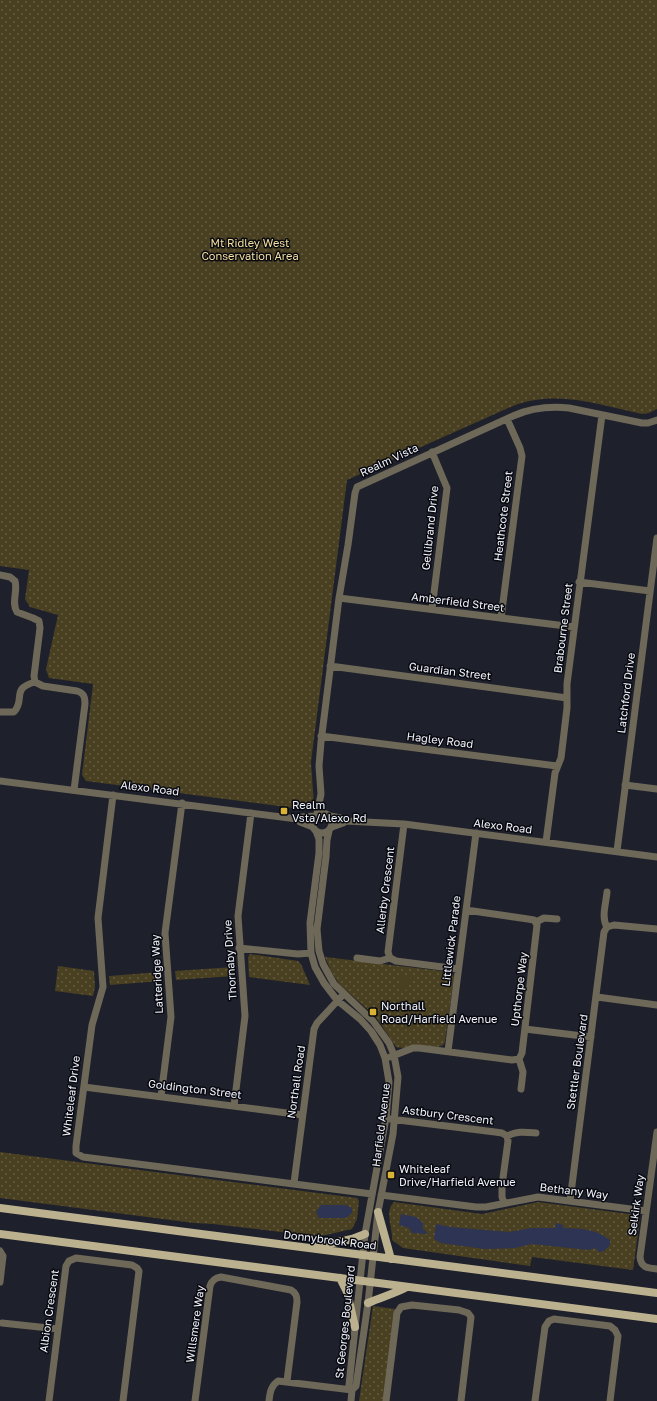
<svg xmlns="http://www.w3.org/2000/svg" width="657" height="1401" font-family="'Golos Text',sans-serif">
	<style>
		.grass { fill: url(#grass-dots) }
		.pitch { fill: #493f21 }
		.water { fill: #2e3453 }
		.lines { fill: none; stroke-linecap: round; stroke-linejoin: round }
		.minor { stroke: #6e6858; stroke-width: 7 }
		.major { stroke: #bcb18f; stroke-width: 8 }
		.poi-dot { fill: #d9b334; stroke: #090a10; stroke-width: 1.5 }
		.labels { text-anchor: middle; stroke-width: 3; stroke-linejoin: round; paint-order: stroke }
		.park-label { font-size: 11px; fill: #f5df9e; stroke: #090a10 }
		.street-label { font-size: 11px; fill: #f2f4fd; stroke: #090a10 }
		.poi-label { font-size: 11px; fill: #f2f4fd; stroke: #090a10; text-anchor: start }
	</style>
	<defs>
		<pattern id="grass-dots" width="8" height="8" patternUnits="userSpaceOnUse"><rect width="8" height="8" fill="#493f21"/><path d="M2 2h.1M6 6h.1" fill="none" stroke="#645b42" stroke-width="1.8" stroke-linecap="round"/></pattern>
	</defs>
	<rect width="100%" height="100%" fill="#1e202c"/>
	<path class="grass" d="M 0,0 L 657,0 L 657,409 L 649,413 L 642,414 C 600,405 556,389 513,406 L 347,480 L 311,762 L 314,805 L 309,810 L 86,781 L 82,775 L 93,684 L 49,678 L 46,669 L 58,615 L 30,607 L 25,599 L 29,570 L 0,566 Z
		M 250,954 L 298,961 L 301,964 L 310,985 L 249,977 L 248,957 Z
		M 325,957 L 450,972 L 453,974 L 454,978 L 445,1041 C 444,1044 444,1045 441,1046 C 437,1048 401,1049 396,1047 L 376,1017 L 339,984 L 331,971 Z
		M 58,966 L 94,971 L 95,987 L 93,996 L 55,991 Z
		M 234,967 L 234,976 L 176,980 L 175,971 Z
		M 160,972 L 161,981 L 110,985 L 109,976 Z
		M 0,1152 L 357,1198 L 359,1201 L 357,1219 L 352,1229 L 326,1235 L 314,1236 L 213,1224 L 194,1223 L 0,1198 Z
		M 394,1202 L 482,1214 L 538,1202 L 637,1215 L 640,1218 L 633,1270 L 532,1257 L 530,1266 L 403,1248 L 392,1240 C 393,1229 384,1211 394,1202 Z
		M 373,1306 L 395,1309 L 384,1401 L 359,1401 Z"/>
	<path class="pitch" d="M 401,974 L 411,976 L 408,990 L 398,988 Z"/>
	<path class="water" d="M 321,1205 L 346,1205 L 352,1208 L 352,1213 L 346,1218 L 319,1218 L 316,1212 Z
		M 401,1214 L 416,1217 L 423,1223 L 423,1229 L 427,1232 L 427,1234 L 412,1233 L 409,1228 L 399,1225 Z
		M 556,1223 L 563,1225 L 563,1228 C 582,1229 594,1228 610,1240 L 610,1245 L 604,1251 L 599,1252 L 595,1248 L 589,1250 L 532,1244 L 515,1248 L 484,1249 L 441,1243 L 434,1239 L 436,1224 L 450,1227 L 509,1232 L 532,1228 L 555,1228 Z"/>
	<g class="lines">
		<path class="minor" d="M 0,575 L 10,577 L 15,581 C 18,591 11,603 17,612 L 33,618 L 39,621 L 40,628 L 34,676 L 35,682 L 43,686 L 77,691 C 84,693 85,697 85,704 L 74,790
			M 579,582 L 650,591
			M 339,598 L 574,627
			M 432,609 L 447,488 L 432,452
			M 501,618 L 522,456 L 520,448 L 507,419
			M 330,666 L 567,698
			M 0,712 L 14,712 C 26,699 10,689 35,682
			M 321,736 L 557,766
			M 0,781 L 297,819 L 300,822 L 313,827
			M 625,785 L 657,789
			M 113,795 L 98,918 L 103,987 L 92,1025 L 76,1146 L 76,1153 L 83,1157 L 372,1194
			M312 823a10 10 0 1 1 20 0a10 10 0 1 1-20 0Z
			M 317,814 L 321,794 L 319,766 L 321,742 L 339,598 L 348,545 L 355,493 L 357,487 L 513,416 C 531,408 549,406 569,408 L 642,423 L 648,423 L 657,420
			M 330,816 L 341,818 L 346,821 L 404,824 L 657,857
			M 297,819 L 301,817 L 316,816
			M 332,827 L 343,823 L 346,821
			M 316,831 L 319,839 L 319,853 L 310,923 L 311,953 L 315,967 L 324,983 L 337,1000 L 360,1019 L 371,1031 L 380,1045 L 385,1058 L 389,1082 L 386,1118 L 365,1234 L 349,1385 L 352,1390
			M 329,831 L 327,840 L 326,857 L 317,929 L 319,951 L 323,964 L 334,984 L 373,1021 L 389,1043 L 394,1055 L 398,1077 L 393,1134 L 378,1212 L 368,1303 L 356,1386 L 352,1390 L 351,1401
			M 546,842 L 555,773 L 561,758 L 567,708 L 567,684 L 602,415
			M 617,851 L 657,538
			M 607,892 C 606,904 601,917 607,927
			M 466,910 L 528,919 L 534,920 L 537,925 L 522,1053 L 519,1059 L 523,1072 L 521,1089
			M 536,922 L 544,918 L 557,919
			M 239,948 L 298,954 L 311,953
			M 357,958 L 380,961 L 390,958 L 396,961 L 458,969
			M 390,958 L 388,952 L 404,824
			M 597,997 L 657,1005
			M 525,1029 L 591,1037
			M 448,1051 L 476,833
			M 390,1057 L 413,1048 L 419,1048 L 512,1060 L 519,1059
			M 84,1087 L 302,1115
			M 161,1096 L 171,1017 L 165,933 L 182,803
			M 234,1106 L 245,1016 L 238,916 L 251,813
			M 390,1119 L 495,1132 L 502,1133 L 507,1136 C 517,1131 524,1132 536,1133
			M 657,1132 L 640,1257 C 641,1268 648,1268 657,1269
			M 294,1183 L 314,1029 L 317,1023 L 341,997
			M 381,1195 L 476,1207 L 486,1207 L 538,1197 L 646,1211
			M 570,1201 L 604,932 L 607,927 L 614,925 L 657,929
			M 504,1203 L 502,1197 L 502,1185 L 508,1141 L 507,1136
			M 0,1251 L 3,1256 L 0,1282
			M 2,1323 L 58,1329
			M 49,1401 L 66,1266 L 69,1261 L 76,1258 L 132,1265 L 137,1268 L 139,1271 L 123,1401
			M 195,1401 L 210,1286 C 212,1280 215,1278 221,1277 L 291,1290 C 296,1293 297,1296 297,1302 L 287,1381
			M 269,1401 C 270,1392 271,1386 278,1381 L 352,1390
			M 386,1401 L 397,1313 L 401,1307 L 412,1305 L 459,1310 L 468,1313 L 471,1317 L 461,1401
			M 535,1401 L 545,1327 L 549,1321 L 554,1319 L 610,1326 L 615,1330 L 618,1336 L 610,1401"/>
		<path class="major" d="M 0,1208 L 657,1293
			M 378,1212 L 391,1259
			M 0,1234 L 657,1319
			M 314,1247 L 352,1239 L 365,1234
			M 340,1278 L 347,1292 L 355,1327
			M 368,1303 C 381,1297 394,1294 407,1287"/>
	</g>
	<g class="poi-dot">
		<rect x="280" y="807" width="8" height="8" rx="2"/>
		<rect x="369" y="1008" width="8" height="8" rx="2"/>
		<rect x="387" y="1171" width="8" height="8" rx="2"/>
	</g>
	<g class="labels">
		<g class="park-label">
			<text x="250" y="247">Mt Ridley West<tspan x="250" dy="13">Conservation Area</tspan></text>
		</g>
		<g class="street-label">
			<text transform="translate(389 460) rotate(-25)" y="4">Realm Vista</text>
			<text transform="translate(503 516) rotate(-83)" y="4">Heathcote Street</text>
			<text transform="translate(430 528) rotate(-84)" y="4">Gellibrand Drive</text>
			<text transform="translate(458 602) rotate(7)" y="4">Amberfield Street</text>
			<text transform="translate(563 628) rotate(-83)" y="4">Brabourne Street</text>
			<text transform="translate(450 671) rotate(7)" y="4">Guardian Street</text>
			<text transform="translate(626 693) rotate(-83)" y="4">Latchford Drive</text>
			<text transform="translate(440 740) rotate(7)" y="4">Hagley Road</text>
			<text transform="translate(150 788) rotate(7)" y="4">Alexo Road</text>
			<text transform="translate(503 826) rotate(7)" y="4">Alexo Road</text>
			<text transform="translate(385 890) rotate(-83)" y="4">Allerby Crescent</text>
			<text transform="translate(451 941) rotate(-83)" y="4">Littlewick Parade</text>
			<text transform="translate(230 960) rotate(-94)" y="4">Thornaby Drive</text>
			<text transform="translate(157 974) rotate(-93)" y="4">Latteridge Way</text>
			<text transform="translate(519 989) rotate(-83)" y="4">Upthorpe Way</text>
			<text transform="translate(577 1062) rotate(-82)" y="4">Stettler Boulevard</text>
			<text transform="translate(296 1082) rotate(-82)" y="4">Northall Road</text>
			<text transform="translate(195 1089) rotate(7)" y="4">Goldington Street</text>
			<text transform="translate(71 1096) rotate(-83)" y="4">Whiteleaf Drive</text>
			<text transform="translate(448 1115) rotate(7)" y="4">Astbury Crescent</text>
			<text transform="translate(381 1125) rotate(-83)" y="4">Harfield Avenue</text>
			<text transform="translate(574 1191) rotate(7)" y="4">Bethany Way</text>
			<text transform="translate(636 1205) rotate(-82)" y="4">Selkirk Way</text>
			<text transform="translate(330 1240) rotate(7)" y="4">Donnybrook Road</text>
			<text transform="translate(49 1311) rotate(-82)" y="4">Albion Crescent</text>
			<text transform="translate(345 1322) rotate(-84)" y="4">St Georges Boulevard</text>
			<text transform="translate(195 1324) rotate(-82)" y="4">Willsmere Way</text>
		</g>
		<g class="poi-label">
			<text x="292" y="809">Realm<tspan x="292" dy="13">Vsta/Alexo Rd</tspan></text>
			<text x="381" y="1010">Northall<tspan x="381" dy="13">Road/Harfield Avenue</tspan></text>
			<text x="399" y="1173">Whiteleaf<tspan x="399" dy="13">Drive/Harfield Avenue</tspan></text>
		</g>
	</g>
</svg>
